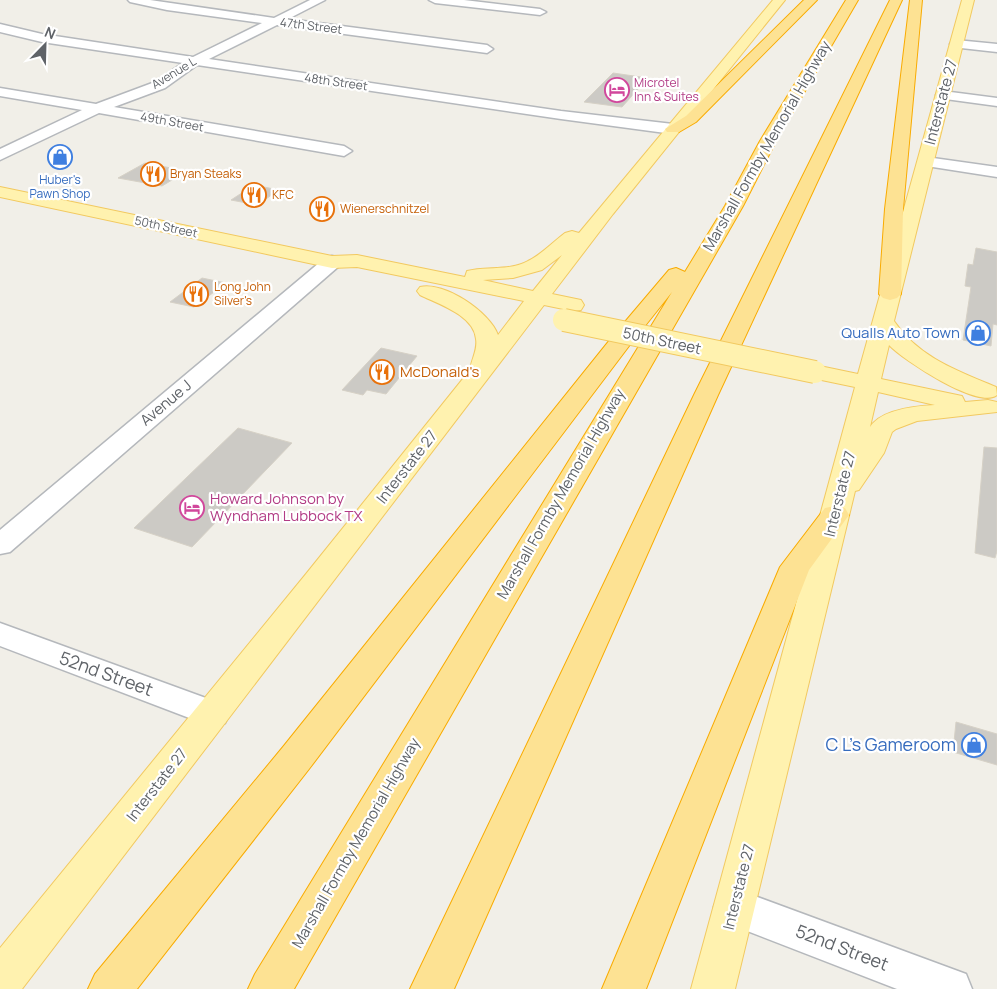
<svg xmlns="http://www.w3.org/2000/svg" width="997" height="989" font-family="Manrope,sans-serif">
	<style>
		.building { fill: #cccac5; stroke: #d6d1c6 }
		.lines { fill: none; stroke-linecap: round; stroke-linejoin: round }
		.minor-casing { stroke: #b5b8bc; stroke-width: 3 }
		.major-casing { stroke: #f2c960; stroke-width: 2 }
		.highway-casing { stroke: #f9ab00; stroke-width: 2 }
		.minor { fill: #fff; fill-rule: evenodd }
		.major { fill: #fff2af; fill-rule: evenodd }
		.highway { fill: #fde293; fill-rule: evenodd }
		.major-bridge-casing { stroke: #f2c960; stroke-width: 24; stroke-linecap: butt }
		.major-bridge { stroke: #fff2af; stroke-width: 22 }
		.labels { text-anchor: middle; stroke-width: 4.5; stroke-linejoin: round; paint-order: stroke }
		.far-street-label { font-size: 12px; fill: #5f6368; stroke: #fff }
		.far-hotel-label { font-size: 12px; fill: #b23c85; stroke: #fff; text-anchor: start }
		.far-food-label { font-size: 12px; fill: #c56008; stroke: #fff; text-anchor: start }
		.far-shop-label { font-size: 12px; fill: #366cbe; stroke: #fff }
		.street-label { font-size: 15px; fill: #5f6368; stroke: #fff }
		.shop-label { font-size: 15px; fill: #366cbe; stroke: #fff; text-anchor: end }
		.food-label { font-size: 15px; fill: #c56008; stroke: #fff; text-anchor: start }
		.hotel-label { font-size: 15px; fill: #b23c85; stroke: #fff; text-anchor: start }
		.near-street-label { font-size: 18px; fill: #5f6368; stroke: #fff }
		.near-shop-label { font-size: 18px; fill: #366cbe; stroke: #fff; text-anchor: end }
	</style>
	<rect width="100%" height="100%" fill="#f1efe8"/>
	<path class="building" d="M 613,73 L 648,78 L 622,107 L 584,102 Z
		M 145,163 L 155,165 L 187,171 L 162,186 L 118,178 Z
		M 254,185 L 279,190 L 257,205 L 231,200 Z
		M 976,248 L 997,252 L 997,325 L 993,324 L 991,346 L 963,340 L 971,287 L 965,286 L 968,264 L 973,265 Z
		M 202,278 L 226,283 L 194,307 L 170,302 Z
		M 381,348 L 417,356 L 386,394 L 367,390 L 363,395 L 342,390 Z
		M 238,428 L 292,443 L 192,547 L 134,528 Z
		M 984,447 L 997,448 L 997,551 L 995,558 L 975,553 Z
		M 956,722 L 997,734 L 997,765 L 953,752 Z"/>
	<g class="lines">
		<defs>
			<path id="minor" d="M 128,0 L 150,0 L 274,18 L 310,0 L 325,0 L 288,19 L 487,45 L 493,49 L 487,53 L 277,25 L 209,59 L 561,111 L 673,124 L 681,129 L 673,134 L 561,119 L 197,65 L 165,88 L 114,107 L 344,146 L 352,151 L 344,156 L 99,113 L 0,160 L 0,149 L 82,110 L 0,96 L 0,88 L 96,104 L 155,82 L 183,63 L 42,42 L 0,32 L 0,24 L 42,34 L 193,57 L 262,23 L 167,10 L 130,2 Z
				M 429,0 L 464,0 L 540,9 L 546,12 L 540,15 L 435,3 Z
				M 956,40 L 997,44 L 997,52 L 952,47 L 950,44 L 952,41 Z
				M 943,91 L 997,98 L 997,106 L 938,98 L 936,95 L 938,92 Z
				M 926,157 L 997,167 L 997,177 L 920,165 L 918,162 L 920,159 Z
				M 332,256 L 339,258 L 342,262 L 339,266 L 10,552 L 0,554 L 0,530 L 325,258 Z
				M 0,623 L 225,705 L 229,714 L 225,723 L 213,727 L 0,646 Z
				M 733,888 L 966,974 L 972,989 L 897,989 L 719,920 L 714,907 L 719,894 Z"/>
			<path id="major" d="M 773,0 L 785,0 L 613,214 L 552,294 L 581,300 L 584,305 L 581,310 L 573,311 L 544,305 L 22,989 L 0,989 L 0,948 L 306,574 L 470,370 C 471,360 478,350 476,339 C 474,315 438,304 420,295 L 417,291 L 420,287 C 444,281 490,312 498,335 L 524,301 L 357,267 L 332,268 L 0,197 L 0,187 L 332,256 L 357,255 L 465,277 L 467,271 C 486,266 510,271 528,261 C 541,255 553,242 565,233 L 572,231 L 579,233 ZM 562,255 L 533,291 L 483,280 L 513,278 L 542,270 Z
				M 962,0 L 974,0 L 894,321 C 918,357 958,371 996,387 L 997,395 C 979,410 903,360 889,345 L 881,379 L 962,396 L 965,402 L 988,400 L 997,402 L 997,412 L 917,421 L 896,429 L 892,432 L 884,453 L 859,490 L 855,491 L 735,989 L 691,989 L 855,387 L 807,377 L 803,372 L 807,367 L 815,365 L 858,374 ZM 878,392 L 935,405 C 915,406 882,409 870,427 Z"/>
			<path id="highway" d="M 804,0 L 817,0 L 696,122 L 679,132 L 667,132 L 665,129 L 686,116 Z
				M 846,0 L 858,0 L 776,141 L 743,206 L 294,989 L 248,989 L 255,974 L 672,292 L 629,346 L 309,769 L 137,989 L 88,989 L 95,974 L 283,747 L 613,336 L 669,270 L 676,268 L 685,272 L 725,206 L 760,141 Z
				M 890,0 L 902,0 L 718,395 L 454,989 L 410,989 L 694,395 Z
				M 910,0 L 922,0 L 903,209 L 901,294 L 897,298 L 890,300 L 883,298 L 879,294 L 885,209 Z
				M 835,506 L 845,508 L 849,515 L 809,570 L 646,989 L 602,989 L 780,567 L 825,508 Z"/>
		</defs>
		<use href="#minor" class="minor-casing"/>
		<use href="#major" class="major-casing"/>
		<use href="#highway" class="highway-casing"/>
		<use href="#minor" class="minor"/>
		<use href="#major" class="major"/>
		<use href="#highway" class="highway"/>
		<defs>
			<path id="major-bridge" d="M 564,320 L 815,372"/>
		</defs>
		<use href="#major-bridge" class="major-bridge-casing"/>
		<use href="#major-bridge" class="major-bridge"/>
	</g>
	<defs>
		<symbol id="hotel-ring" viewBox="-11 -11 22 22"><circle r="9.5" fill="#fff" stroke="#d1479c" stroke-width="1.5"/><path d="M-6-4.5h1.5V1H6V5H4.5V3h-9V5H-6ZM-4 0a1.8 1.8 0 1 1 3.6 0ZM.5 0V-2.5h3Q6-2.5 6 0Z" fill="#d1479c"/></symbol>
		<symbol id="shop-ring" viewBox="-11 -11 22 22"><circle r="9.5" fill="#fff" stroke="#3f7fe0" stroke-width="1.5"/><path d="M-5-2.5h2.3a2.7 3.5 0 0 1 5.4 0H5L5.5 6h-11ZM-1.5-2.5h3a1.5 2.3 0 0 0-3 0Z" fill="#3f7fe0"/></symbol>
		<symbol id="restaurant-ring" viewBox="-11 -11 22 22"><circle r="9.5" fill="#fff" stroke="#e8710a" stroke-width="1.5"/><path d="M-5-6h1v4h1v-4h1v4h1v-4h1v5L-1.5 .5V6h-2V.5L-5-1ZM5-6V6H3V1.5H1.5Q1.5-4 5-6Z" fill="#e8710a"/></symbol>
	</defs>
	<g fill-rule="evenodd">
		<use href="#hotel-ring" x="603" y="76" width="28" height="28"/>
		<use href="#shop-ring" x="46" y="143" width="28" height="28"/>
		<use href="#restaurant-ring" x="139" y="160" width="28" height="28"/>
		<use href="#restaurant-ring" x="240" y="181" width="28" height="28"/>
		<use href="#restaurant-ring" x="308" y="195" width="28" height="28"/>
		<use href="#restaurant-ring" x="182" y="280" width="28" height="28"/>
		<use href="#shop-ring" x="964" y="319" width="28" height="28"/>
		<use href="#restaurant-ring" x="368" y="358" width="28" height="28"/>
		<use href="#hotel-ring" x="178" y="494" width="28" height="28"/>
		<use href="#shop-ring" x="960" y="731" width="28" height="28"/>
	</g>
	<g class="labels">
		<g class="far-street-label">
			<text transform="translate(311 26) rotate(7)" y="4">47th Street</text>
			<text transform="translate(174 73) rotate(-31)" y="4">Avenue L</text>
			<text transform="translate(336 82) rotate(8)" y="4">48th Street</text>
			<text transform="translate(172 122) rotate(10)" y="4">49th Street</text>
			<text transform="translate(166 227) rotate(12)" y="4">50th Street</text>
		</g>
		<g class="far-hotel-label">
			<text x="634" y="87">Microtel<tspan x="634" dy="14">Inn &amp; Suites</tspan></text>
		</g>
		<g class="far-food-label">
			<text x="170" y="178">Bryan Steaks</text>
			<text x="272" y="199">KFC</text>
			<text x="340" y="213">Wienerschnitzel</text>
			<text x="214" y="291">Long John<tspan x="214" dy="14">Silver's</tspan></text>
		</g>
		<g class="far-shop-label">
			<text x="60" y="184">Huber's<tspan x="60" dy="14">Pawn Shop</tspan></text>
		</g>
		<g class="street-label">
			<text transform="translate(941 102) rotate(-75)" y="5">Interstate 27</text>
			<text transform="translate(767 146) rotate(-60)" y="5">Marshall Formby Memorial Highway</text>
			<text transform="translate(662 341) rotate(12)" y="5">50th Street</text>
			<text transform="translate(166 403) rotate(-40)" y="5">Avenue J</text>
			<text transform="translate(407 467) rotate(-52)" y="5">Interstate 27</text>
			<text transform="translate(561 494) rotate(-60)" y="5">Marshall Formby Memorial Highway</text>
			<text transform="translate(840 494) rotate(-76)" y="5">Interstate 27</text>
			<text transform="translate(157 785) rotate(-52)" y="5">Interstate 27</text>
			<text transform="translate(356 843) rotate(-60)" y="5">Marshall Formby Memorial Highway</text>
			<text transform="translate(739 887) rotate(-76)" y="5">Interstate 27</text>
		</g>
		<g class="shop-label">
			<text x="960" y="338">Qualls Auto Town</text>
		</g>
		<g class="food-label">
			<text x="400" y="377">McDonald's</text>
		</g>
		<g class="hotel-label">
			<text x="210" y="504">Howard Johnson by<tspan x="210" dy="17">Wyndham Lubbock TX</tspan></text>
		</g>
		<g class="near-street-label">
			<text transform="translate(106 674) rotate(20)" y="6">52nd Street</text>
			<text transform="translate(842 948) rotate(21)" y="6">52nd Street</text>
		</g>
		<g class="near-shop-label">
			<text x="956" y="751">C L's Gameroom</text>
		</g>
	</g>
	<g transform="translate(45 45) rotate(23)" stroke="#ffffff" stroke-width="4" paint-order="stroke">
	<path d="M0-4L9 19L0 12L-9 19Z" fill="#5f6368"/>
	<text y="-8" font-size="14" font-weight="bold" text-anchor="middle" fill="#5f6368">N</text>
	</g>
</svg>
